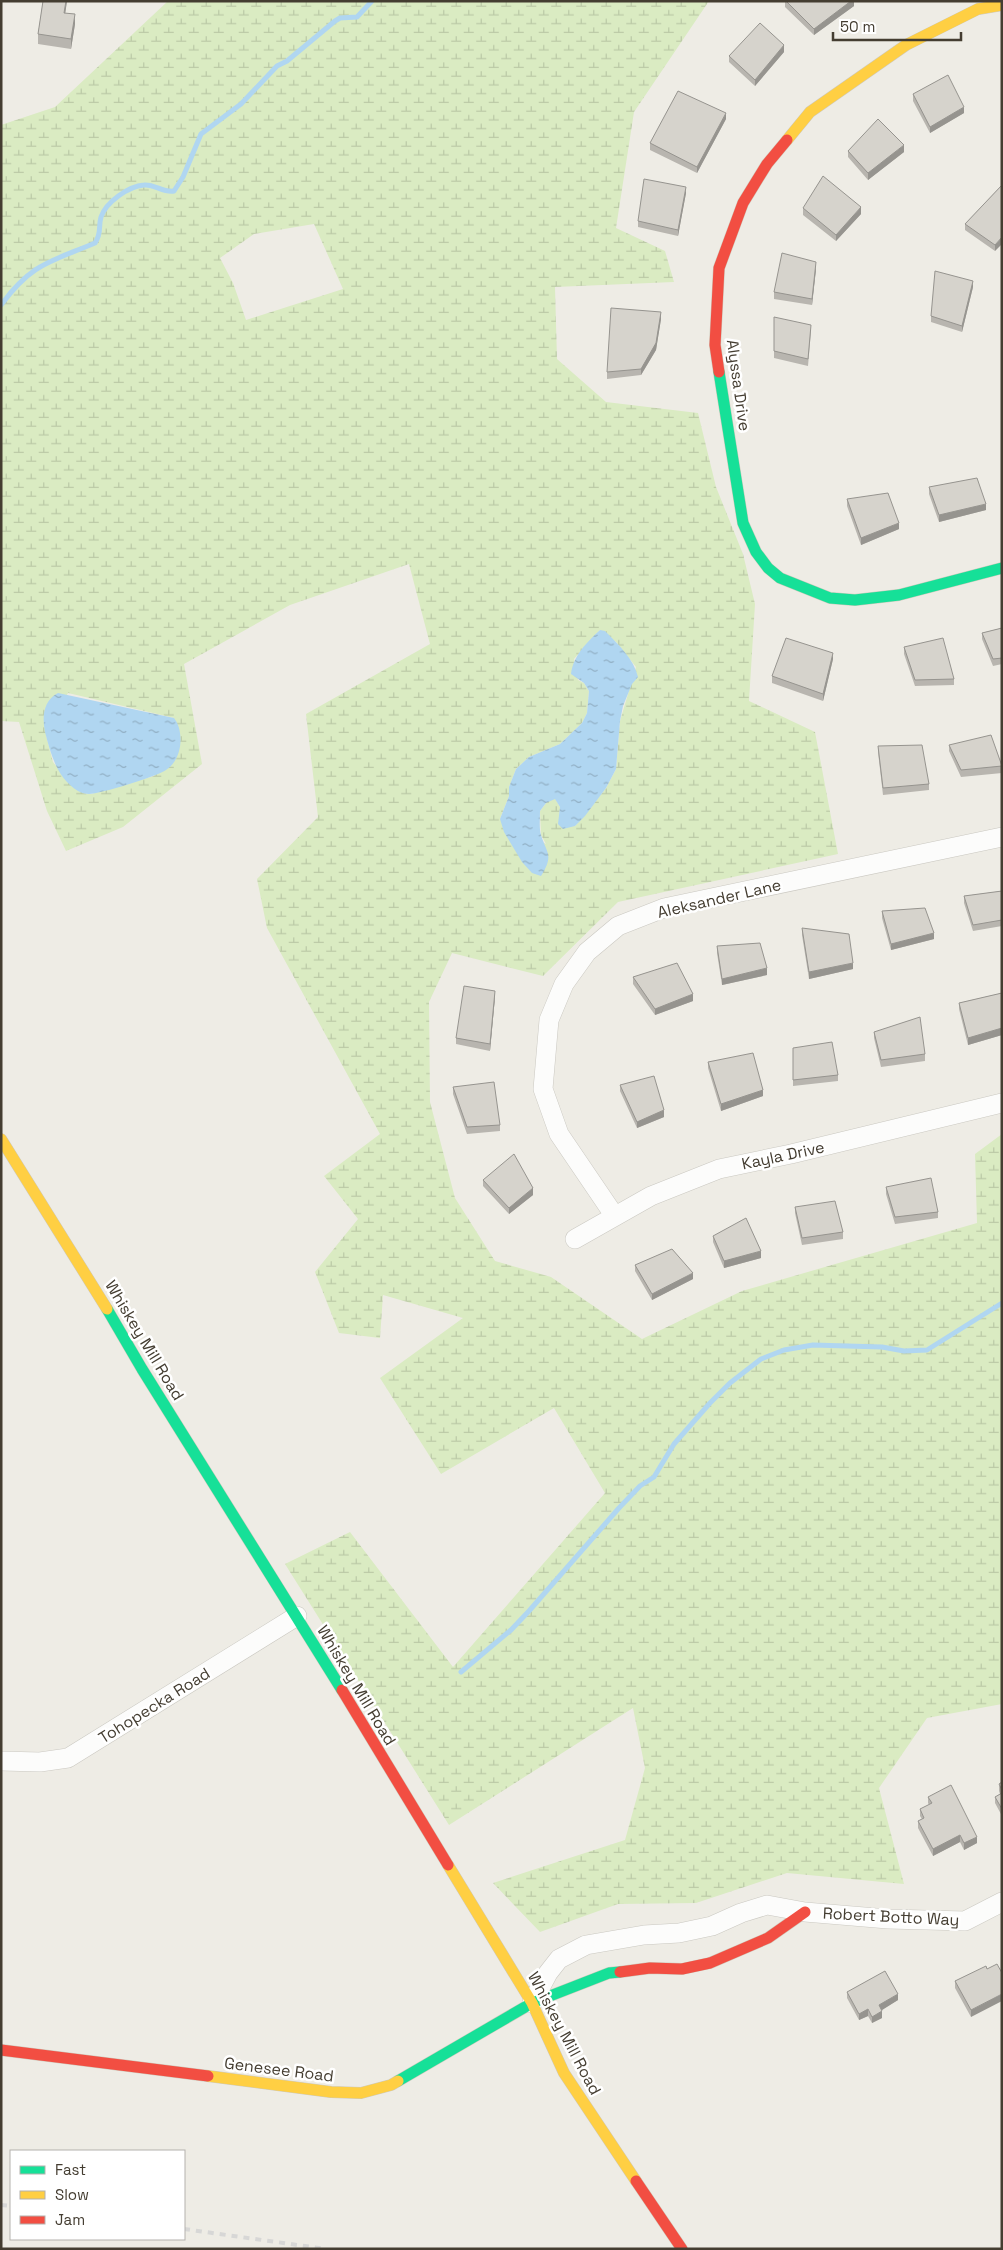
<svg xmlns="http://www.w3.org/2000/svg" width="1003" height="2250" font-family="'Space Grotesk',sans-serif">
	<style>
		.wetland { fill: url(#wetland-marsh); fill-rule: evenodd }
		.water { fill: url(#water-ripples) }
		.lines { fill: none; stroke-linecap: round; stroke-linejoin: round }
		.stream { stroke: #b0d6f1; stroke-width: 5 }
		.street-casing { stroke: #cac8c1; stroke-width: 20 }
		.fast-casing { stroke: #cec9bb; stroke-width: 12 }
		.slow-casing { stroke: #cec9bb; stroke-width: 12 }
		.jam-casing { stroke: #cec9bb; stroke-width: 12 }
		.street { stroke: #fcfcfb; stroke-width: 19 }
		.fast { stroke: #16e098; stroke-width: 11 }
		.slow { stroke: #ffcf43; stroke-width: 11 }
		.jam { stroke: #f24e42; stroke-width: 11 }
		.rail { stroke: #d7d7d6; stroke-width: 4; stroke-dasharray: 6 6; stroke-linecap: butt }
		.wall { fill: #b8b5af }
		.shaded-wall { fill: #96948f }
		.building { fill: #d6d3cc; stroke: #96948f }
		.labels { text-anchor: middle; stroke-width: 5; stroke-linejoin: round; paint-order: stroke }
		.street-label { font-size: 16px; fill: #443d31; stroke: #fff }
	</style>
	<defs>
		<pattern id="wetland-marsh" width="20" height="14" patternUnits="userSpaceOnUse" patternTransform="scale(1.25)"><rect width="20" height="14" fill="#daebc2"/><path d="M1 5h8M5 5V1M11 12h8M15 12V8" fill="none" stroke="#bccaa7"/></pattern>
		<pattern id="water-ripples" width="26" height="14" patternUnits="userSpaceOnUse" patternTransform="scale(1.25)"><rect width="26" height="14" fill="#b0d6f1"/><path d="M2 4q2-2 4 0t4 0M15 11q2-2 4 0t4 0" fill="none" stroke="#91afc4"/></pattern>
	</defs>
	<rect width="100%" height="100%" fill="#eeece5"/>
	<path class="wetland" d="M 168,1 L 709,1 L 634,112 L 616,228 L 665,251 L 674,282 L 555,287 L 557,359 L 606,402 L 698,413 L 716,487 L 743,554 L 755,604 L 749,701 L 815,732 L 838,854 L 618,902 L 543,976 L 452,953 L 429,1002 L 430,1102 L 455,1198 L 495,1261 L 551,1277 L 642,1339 L 742,1291 L 977,1223 L 975,1154 L 1002,1134 L 1002,1704 L 927,1718 L 879,1788 L 904,1884 L 787,1873 L 696,1903 L 618,1904 L 540,1932 L 493,1883 L 625,1840 L 645,1768 L 633,1708 L 449,1825 L 285,1564 L 350,1532 L 453,1667 L 605,1493 L 554,1408 L 441,1474 L 380,1378 L 463,1318 L 383,1295 L 380,1338 L 339,1333 L 315,1272 L 358,1219 L 324,1176 L 380,1134 L 267,928 L 257,879 L 318,817 L 306,714 L 430,644 L 409,564 L 290,605 L 184,664 L 202,764 L 123,827 L 66,851 L 47,811 L 19,722 L 1,721 L 1,125 L 55,107 ZM 314,224 L 343,289 L 246,320 L 233,283 L 220,258 L 254,234 ZM 600,630 L 616,642 L 636,667 L 620,721 L 616,769 L 606,788 L 575,826 L 559,824 L 560,807 L 555,798 L 546,803 L 540,811 L 541,835 L 546,844 L 500,819 L 509,796 L 509,787 L 516,769 L 529,757 L 560,744 L 582,723 L 587,713 L 589,691 L 584,683 L 578,680 L 574,659 ZM 68,693 L 174,718 L 154,776 L 91,794 L 83,793 L 70,783 L 53,762 L 46,735 Z"/>
	<path class="water" d="M 600,630 L 605,631 C 618,644 634,659 638,677 L 632,684 L 623,706 L 620,721 L 616,769 L 606,788 L 585,816 L 575,826 L 563,829 L 558,824 L 560,807 L 555,799 L 546,803 L 540,811 C 540,819 539,828 541,835 C 547,854 554,855 541,876 L 532,873 L 522,862 L 504,832 L 500,819 L 509,796 L 509,787 L 516,769 L 529,757 L 560,744 L 582,723 L 587,713 L 589,691 L 584,683 L 571,674 C 573,656 587,642 600,630 Z
		M 58,693 L 174,718 C 185,732 182,760 166,770 C 158,776 100,794 89,794 C 86,794 81,793 78,791 C 57,778 51,755 45,732 C 42,717 43,701 58,693 Z"/>
	<g class="lines">
		<path class="stream" d="M 1,305 C 32,263 50,262 95,243 C 102,233 98,227 101,217 C 106,202 129,186 144,185 C 155,184 163,193 174,191 L 183,177 L 201,134 L 241,104 L 277,66 L 287,61 L 335,21 L 340,18 L 357,17 L 372,1
			M 461,1672 L 511,1630 L 529,1611 L 619,1508 L 640,1486 L 654,1477 L 674,1444 L 710,1403 L 730,1383 L 761,1359 L 784,1350 L 813,1345 L 882,1347 L 904,1351 L 927,1350 L 1002,1303"/>
		<defs>
			<path id="street" d="M 614,1215 L 559,1134 L 543,1089 L 549,1020 L 564,984 L 587,952 L 618,926 L 664,908 L 1002,837
				M 575,1239 L 651,1196 L 719,1169 L 791,1154 L 1002,1103
				M 1,1761 L 40,1762 L 68,1758 L 297,1616
				M 532,2003 L 548,1973 L 559,1959 L 586,1945 L 644,1935 L 679,1933 L 712,1926 L 741,1913 L 767,1905 L 805,1912 L 888,1919 L 965,1921 L 1002,1902"/>
			<path id="fast" d="M 719,372 L 743,523 L 756,552 L 768,568 L 780,578 L 830,598 L 855,600 L 899,595 L 1002,568
				M 107,1309 L 142,1369 L 342,1690
				M 398,2081 L 532,2003 L 609,1973 L 620,1972"/>
			<path id="slow" d="M 787,140 L 810,112 L 906,45 L 978,9 L 1002,5
				M 1,1139 L 107,1309
				M 448,1865 L 532,2003 L 564,2073 L 636,2181
				M 208,2076 L 331,2092 L 361,2093 L 391,2085 L 398,2081"/>
			<path id="jam" d="M 719,372 L 715,345 L 719,268 L 743,203 L 767,164 L 787,140
				M 342,1690 L 448,1865
				M 620,1972 L 650,1968 L 682,1969 L 710,1963 L 768,1938 L 805,1912
				M 1,2050 L 208,2076
				M 636,2181 L 682,2249"/>
		</defs>
		<use href="#street" class="street-casing"/>
		<use href="#fast" class="fast-casing"/>
		<use href="#slow" class="slow-casing"/>
		<use href="#jam" class="jam-casing"/>
		<use href="#street" class="street"/>
		<use href="#fast" class="fast"/>
		<use href="#slow" class="slow"/>
		<use href="#jam" class="jam"/>
		<path class="rail" d="M 1,2205 L 11,2206
			M 184,2229 L 326,2249"/>
	</g>
	<path class="wall" d="M 43,1 L 67,1 L 65,13 L 75,24 L 71,49 L 38,44 L 38,34 Z
		M 785,1 L 854,1 L 854,6 L 814,35 L 785,7 Z
		M 784,52 L 755,86 L 729,62 L 729,56 Z
		M 913,94 L 964,113 L 930,133 L 913,101 Z
		M 726,119 L 697,173 L 650,150 L 650,143 Z
		M 848,151 L 904,152 L 868,180 L 848,157 Z
		M 1002,185 L 995,251 L 965,230 L 965,224 Z
		M 686,193 L 678,236 L 638,227 L 638,221 Z
		M 803,208 L 861,214 L 836,241 L 803,215 Z
		M 816,269 L 812,305 L 774,299 L 774,292 Z
		M 973,287 L 962,332 L 931,322 L 931,316 Z
		M 774,317 L 811,331 L 808,366 L 774,358 Z
		M 661,319 L 656,350 L 641,375 L 607,379 L 607,372 Z
		M 929,487 L 986,510 L 939,522 L 929,494 Z
		M 847,499 L 899,529 L 861,545 L 847,506 Z
		M 1002,628 L 1002,664 L 993,666 L 982,639 L 982,633 Z
		M 904,647 L 954,679 L 954,685 L 915,686 L 904,654 Z
		M 833,659 L 823,701 L 772,683 L 772,676 Z
		M 949,745 L 1002,765 L 1002,773 L 961,777 L 949,751 Z
		M 878,746 L 929,784 L 929,790 L 883,795 L 878,752 Z
		M 1002,891 L 1002,926 L 973,931 L 964,903 L 964,896 Z
		M 882,911 L 934,939 L 891,950 L 882,918 Z
		M 802,928 L 853,969 L 809,979 L 802,935 Z
		M 717,946 L 767,975 L 722,985 L 717,953 Z
		M 633,977 L 693,1001 L 655,1015 L 633,984 Z
		M 1002,993 L 1002,1035 L 968,1045 L 959,1009 L 959,1003 Z
		M 495,997 L 490,1051 L 456,1044 L 456,1038 Z
		M 874,1032 L 925,1054 L 925,1061 L 881,1067 L 874,1038 Z
		M 793,1048 L 838,1075 L 838,1081 L 793,1086 Z
		M 708,1062 L 763,1096 L 721,1111 L 708,1068 Z
		M 620,1085 L 664,1117 L 637,1128 L 620,1091 Z
		M 453,1087 L 500,1125 L 500,1131 L 467,1134 L 453,1094 Z
		M 483,1180 L 533,1195 L 509,1214 L 483,1186 Z
		M 886,1187 L 938,1212 L 938,1218 L 895,1224 L 886,1194 Z
		M 795,1207 L 843,1232 L 843,1239 L 802,1245 L 795,1213 Z
		M 713,1236 L 761,1258 L 724,1268 L 713,1242 Z
		M 635,1265 L 693,1279 L 652,1300 L 635,1271 Z
		M 1002,1782 L 1002,1816 L 995,1803 L 995,1797 L 1000,1794 L 999,1791 L 999,1784 Z
		M 928,1797 L 977,1843 L 964,1850 L 960,1842 L 933,1856 L 918,1828 L 918,1821 L 922,1819 L 920,1816 L 920,1809 L 929,1805 L 928,1803 Z
		M 987,1969 L 971,2017 L 955,1988 L 955,1981 Z
		M 847,1992 L 898,2000 L 881,2010 L 882,2018 L 872,2023 L 868,2016 L 859,2020 L 847,1998 Z"/>
	<path class="shaded-wall" d="M 66,1 L 67,1 L 64,22 L 64,13 Z
		M 851,1 L 854,1 L 854,6 L 814,35 L 814,29 Z
		M 75,14 L 75,24 L 71,49 L 71,39 Z
		M 784,45 L 784,52 L 755,86 L 755,80 Z
		M 964,107 L 964,113 L 930,133 L 930,127 Z
		M 726,113 L 726,119 L 697,173 L 697,167 Z
		M 904,145 L 904,152 L 868,180 L 868,173 Z
		M 686,187 L 686,193 L 678,236 L 678,230 Z
		M 861,207 L 861,214 L 836,241 L 836,235 Z
		M 1002,237 L 1002,244 L 995,251 L 995,245 Z
		M 816,262 L 816,269 L 812,305 L 812,299 Z
		M 973,281 L 973,287 L 962,332 L 962,326 Z
		M 661,312 L 661,319 L 656,350 L 641,375 L 641,369 Z
		M 986,504 L 986,510 L 939,522 L 939,515 Z
		M 899,523 L 899,529 L 861,545 L 861,538 Z
		M 833,653 L 833,659 L 823,701 L 823,694 Z
		M 934,933 L 934,939 L 891,950 L 891,944 Z
		M 853,963 L 853,969 L 809,979 L 809,972 Z
		M 767,968 L 767,975 L 722,985 L 722,979 Z
		M 495,991 L 495,997 L 490,1051 L 490,1044 Z
		M 693,994 L 693,1001 L 655,1015 L 655,1009 Z
		M 1002,1028 L 1002,1035 L 968,1045 L 968,1038 Z
		M 763,1090 L 763,1096 L 721,1111 L 721,1104 Z
		M 664,1110 L 664,1117 L 637,1128 L 637,1122 Z
		M 533,1188 L 533,1195 L 509,1214 L 509,1208 Z
		M 761,1251 L 761,1258 L 724,1268 L 724,1261 Z
		M 693,1273 L 693,1279 L 652,1300 L 652,1294 Z
		M 960,1835 L 960,1842 L 933,1856 L 933,1849 Z
		M 977,1837 L 977,1843 L 964,1850 L 964,1843 Z
		M 898,1994 L 898,2000 L 879,2012 L 879,2005 Z
		M 1002,1994 L 1002,2001 L 971,2017 L 971,2010 Z
		M 868,2009 L 868,2016 L 859,2020 L 859,2014 Z
		M 882,2011 L 882,2018 L 872,2023 L 872,2017 Z"/>
	<path class="building" d="M 43,1 L 66,1 L 64,13 L 75,14 L 71,39 L 38,34 Z
		M 786,1 L 851,1 L 814,29 Z
		M 760,23 L 784,45 L 755,80 L 729,56 Z
		M 948,75 L 964,107 L 930,127 L 913,94 Z
		M 678,91 L 726,113 L 697,167 L 650,143 Z
		M 878,119 L 904,145 L 868,173 L 848,151 Z
		M 823,176 L 861,207 L 836,235 L 803,208 Z
		M 644,179 L 686,187 L 678,230 L 638,221 Z
		M 1002,185 L 1002,237 L 995,245 L 965,224 Z
		M 782,253 L 816,262 L 812,299 L 774,292 Z
		M 935,271 L 973,281 L 962,326 L 931,316 Z
		M 611,308 L 661,312 L 656,343 L 641,369 L 607,372 Z
		M 774,317 L 811,325 L 808,359 L 774,351 Z
		M 977,478 L 986,504 L 939,515 L 929,487 Z
		M 888,493 L 899,523 L 861,538 L 847,499 Z
		M 1002,628 L 1002,658 L 993,659 L 982,633 Z
		M 786,638 L 833,653 L 823,694 L 772,676 Z
		M 943,638 L 954,679 L 915,680 L 904,647 Z
		M 991,735 L 1002,766 L 961,770 L 949,745 Z
		M 922,745 L 929,784 L 883,788 L 878,746 Z
		M 1002,891 L 1002,920 L 973,925 L 964,896 Z
		M 925,908 L 934,933 L 891,944 L 882,911 Z
		M 802,928 L 849,934 L 853,963 L 809,972 Z
		M 760,943 L 767,968 L 722,979 L 717,946 Z
		M 677,963 L 693,994 L 655,1009 L 633,977 Z
		M 464,986 L 495,991 L 490,1044 L 456,1038 Z
		M 1002,993 L 1002,1028 L 968,1038 L 959,1003 Z
		M 920,1017 L 925,1054 L 881,1060 L 874,1032 Z
		M 832,1042 L 838,1075 L 793,1080 L 793,1048 Z
		M 753,1053 L 763,1090 L 721,1104 L 708,1062 Z
		M 654,1076 L 664,1110 L 637,1122 L 620,1085 Z
		M 494,1082 L 500,1125 L 467,1127 L 453,1087 Z
		M 514,1154 L 533,1188 L 509,1208 L 483,1180 Z
		M 931,1178 L 938,1212 L 895,1217 L 886,1187 Z
		M 835,1201 L 843,1232 L 802,1238 L 795,1207 Z
		M 746,1218 L 761,1251 L 724,1261 L 713,1236 Z
		M 672,1249 L 693,1273 L 652,1294 L 635,1265 Z
		M 1002,1782 L 1002,1790 L 999,1784 Z
		M 951,1785 L 977,1837 L 964,1843 L 960,1835 L 933,1849 L 918,1821 L 924,1818 L 920,1809 L 932,1803 L 928,1797 Z
		M 1002,1793 L 1002,1809 L 995,1797 Z
		M 997,1964 L 1002,1973 L 1002,1994 L 971,2010 L 955,1981 L 986,1966 L 987,1969 Z
		M 885,1971 L 898,1994 L 879,2005 L 882,2011 L 872,2017 L 868,2009 L 859,2014 L 847,1992 Z"/>
	<g class="labels">
		<g class="street-label">
			<text transform="translate(739 385) rotate(82)" y="6">Alyssa Drive</text>
			<text transform="translate(719 898) rotate(-13)" y="6">Aleksander Lane</text>
			<text transform="translate(783 1155) rotate(-12)" y="6">Kayla Drive</text>
			<text transform="translate(145 1340) rotate(59)" y="6">Whiskey Mill Road</text>
			<text transform="translate(357 1685) rotate(59)" y="6">Whiskey Mill Road</text>
			<text transform="translate(154 1705) rotate(-32)" y="6">Tohopecka Road</text>
			<text transform="translate(891 1916) rotate(3)" y="6">Robert Botto Way</text>
			<text transform="translate(565 2033) rotate(62)" y="6">Whiskey Mill Road</text>
			<text transform="translate(279 2069) rotate(7)" y="6">Genesee Road</text>
		</g>
	</g>
	<rect width="1003" height="2250" fill="none" stroke="#443d31" stroke-width="5"/>
	<rect x="10" y="2150" width="175" height="90" fill="#ffffff" stroke="#b4b1ad"/>
	<rect x="20" y="2166" width="25" height="8" fill="#16e098" stroke="#b4b1ad"/>
	<text x="55" y="2175" font-size="15" fill="#443d31">Fast</text>
	<rect x="20" y="2191" width="25" height="8" fill="#ffcf43" stroke="#b4b1ad"/>
	<text x="55" y="2200" font-size="15" fill="#443d31">Slow</text>
	<rect x="20" y="2216" width="25" height="8" fill="#f24e42" stroke="#b4b1ad"/>
	<text x="55" y="2225" font-size="15" fill="#443d31">Jam</text>
	<path d="M833 32v8h128v-8" fill="none" stroke="#443d31" stroke-width="2.5"/>
	<text x="840" y="32" font-size="15" fill="#443d31" stroke="#ffffff" stroke-width="4" paint-order="stroke">50 m</text>
</svg>
